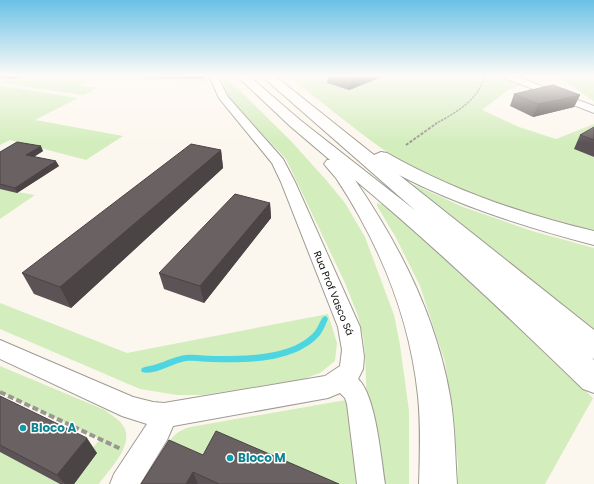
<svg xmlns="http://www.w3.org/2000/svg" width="594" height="484" font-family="Poppins,sans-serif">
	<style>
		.green { fill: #d3edbd }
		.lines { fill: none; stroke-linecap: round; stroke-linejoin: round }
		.stream { fill: #4ed5e2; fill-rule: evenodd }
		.street-casing { stroke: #9f9b93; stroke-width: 2 }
		.highway-casing { stroke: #9f9b93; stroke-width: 2 }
		.path-far2 { stroke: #9a9690; stroke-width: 1.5; stroke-dasharray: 2.5 1; stroke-linecap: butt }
		.path-far1 { stroke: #9a9690; stroke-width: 2; stroke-dasharray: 3 1.5; stroke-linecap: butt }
		.path { stroke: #9a9690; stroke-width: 4; stroke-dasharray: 6 3; stroke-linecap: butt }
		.street { fill: #fff; fill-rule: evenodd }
		.highway { fill: #fff; fill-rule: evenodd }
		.wall { fill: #5b5355 }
		.shaded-wall { fill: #4a4445 }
		.building { fill: #6a6163; stroke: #4a4445 }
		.culture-dot { fill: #0f9aa8; stroke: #fff; stroke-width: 1.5 }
		.labels { text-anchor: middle; stroke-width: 3; stroke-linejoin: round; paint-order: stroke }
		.street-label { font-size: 10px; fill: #100f0c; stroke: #fff }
		.near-culture-label { font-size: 12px; font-weight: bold; fill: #0d838f; stroke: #fff; text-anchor: start }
	</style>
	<rect width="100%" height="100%" fill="#fcf7ee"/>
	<path class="green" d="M 20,76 L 89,76 L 190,79 L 203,76 L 208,79 L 208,82 L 89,79 L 78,86 L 98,87 L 84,95 L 5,84 L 1,81 L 5,78 L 15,79 Z
		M 220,76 L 225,76 L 290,140 L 327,181 L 345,203 L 365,237 L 394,315 L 400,345 L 409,411 L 409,484 L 376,484 L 367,409 L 365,354 L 363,336 L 358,316 L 345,283 L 286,159 L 248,119 L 230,98 Z
		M 288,76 L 346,76 L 349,90 L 384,76 L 501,76 L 525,84 L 508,90 L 482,110 L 519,127 L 556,139 L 594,124 L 594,140 L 574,149 L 594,157 L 594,230 C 525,212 443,192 384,150 C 351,127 320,100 288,76 Z
		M 568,76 L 594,76 L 594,101 L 562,80 L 562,78 Z
		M 0,86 L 9,87 L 78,98 L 35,120 L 123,136 L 86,160 L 10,140 L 0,145 Z
		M 408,182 L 463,207 L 532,231 L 594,248 L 594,332 Z
		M 0,189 L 35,195 L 0,219 Z
		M 377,203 L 383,205 C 457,265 525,331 593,398 L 545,484 L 458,484 L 458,463 L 445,362 L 420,286 L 395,236 L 377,206 Z
		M 0,303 L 127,353 L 328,314 L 337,343 L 335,361 L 320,373 L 303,379 L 203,395 L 177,395 L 140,389 L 0,329 Z
		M 0,366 L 105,410 C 111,415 120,420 124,427 C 134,446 109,469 99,484 L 74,484 L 97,454 L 91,450 L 100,439 L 0,392 Z
		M 346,400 L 364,484 L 306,484 L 208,469 L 161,453 C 170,440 175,431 190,427 Z
		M 0,452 L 60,484 L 0,484 Z"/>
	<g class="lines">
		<path class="stream" d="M 325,316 L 327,317 L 328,319 C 326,324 323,331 320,335 C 296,363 247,363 213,362 C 204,362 195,360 186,361 C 173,363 154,376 142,372 L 141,370 L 142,368 C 147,366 152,366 157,364 C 167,361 176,356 186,355 C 196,354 205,356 214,356 C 245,356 293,357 315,331 C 318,327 320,321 323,317 Z"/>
		<defs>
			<path id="street" d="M 209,76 L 217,76 L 228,97 L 283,159 L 295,182 L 360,327 L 364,357 L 363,369 L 358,379 C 376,395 381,459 385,484 L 357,484 L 347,404 L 345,398 L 340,393 L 328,398 L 173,426 L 167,440 L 140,484 L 110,484 L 114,474 L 147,424 L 122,416 L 0,359 L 0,340 L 133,397 L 153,402 L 164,403 L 325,376 L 340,366 L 342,350 L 338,327 L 281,182 L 272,163 L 219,98 Z
				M 504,76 L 515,76 L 594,106 L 594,113 L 505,78 Z"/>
			<path id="highway" d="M 237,76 L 249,76 L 300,120 L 416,211 L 264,78 L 263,76 L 275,76 L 374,155 L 381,152 L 387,153 C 452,190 521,214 594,231 L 594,245 C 526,227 461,207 399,175 L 594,330 L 594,359 L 592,358 L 594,360 L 594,393 L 583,389 C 509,317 434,246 355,180 C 400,246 436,316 450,396 C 455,425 455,455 457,484 L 419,484 C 420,455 421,425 418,396 C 410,318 379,243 336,178 C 332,173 328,169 324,164 L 327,160 L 330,160 L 290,126 Z"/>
		</defs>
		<use href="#street" class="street-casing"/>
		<use href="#highway" class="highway-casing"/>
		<path class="path-far2" d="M 435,124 C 450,116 468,106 478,91 C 481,86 483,81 485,76"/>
		<path class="path-far1" d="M 406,145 L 437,123"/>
		<path class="path" d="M 0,392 L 121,449"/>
		<use href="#street" class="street"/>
		<use href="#highway" class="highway"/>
	</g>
	<path class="wall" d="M 0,76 L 20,76 L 15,79 L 0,78 Z
		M 145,76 L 203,76 L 203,79 L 145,78 Z
		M 328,76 L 384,76 L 349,90 L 327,83 Z
		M 514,94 L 580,95 L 574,107 L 533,117 L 510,106 Z
		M 594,127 L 594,157 L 574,149 L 580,135 Z
		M 221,150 L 223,168 L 71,308 L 34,294 L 22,273 Z
		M 43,151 L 34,157 L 59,166 L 17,193 L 0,189 L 0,152 Z
		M 270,203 L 271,218 L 204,303 L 164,289 L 159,273 Z
		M 0,396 L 97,453 L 74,484 L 60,484 L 0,452 Z
		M 203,455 L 339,484 L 141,484 Z"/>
	<path class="shaded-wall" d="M 14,76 L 20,76 L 15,79 Z
		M 359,76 L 384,76 L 349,90 L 350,79 Z
		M 580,95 L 574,107 L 533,117 L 538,104 Z
		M 41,146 L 43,151 L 28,160 L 26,155 Z
		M 221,150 L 223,168 L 71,308 L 60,287 Z
		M 56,161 L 59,166 L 17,193 L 15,188 Z
		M 270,203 L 271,218 L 204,303 L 200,286 Z
		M 87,438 L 97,453 L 74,484 L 65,484 L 57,475 Z
		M 193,472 L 198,484 L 186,484 Z"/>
	<path class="building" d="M 339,76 L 359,76 L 350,79 Z
		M 553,85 L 580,95 L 538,104 L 514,94 Z
		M 594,127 L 594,140 L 580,135 Z
		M 17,142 L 41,146 L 26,155 L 56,161 L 15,188 L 0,184 L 0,152 Z
		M 191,144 L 221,150 L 60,287 L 22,273 Z
		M 235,194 L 270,203 L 200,286 L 159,273 Z
		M 0,396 L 87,438 L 57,475 L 0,445 Z
		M 216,431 L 339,484 L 219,484 L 193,472 L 186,484 L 141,484 L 169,440 L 203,455 Z"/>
	<linearGradient id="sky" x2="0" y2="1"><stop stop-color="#6ac1e6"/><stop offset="0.53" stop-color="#fefbf7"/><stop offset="1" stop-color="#fefbf7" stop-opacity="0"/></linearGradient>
	<rect width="594" height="143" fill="url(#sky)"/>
	<g class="culture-dot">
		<circle cx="23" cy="428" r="4"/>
		<circle cx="230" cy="458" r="4"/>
	</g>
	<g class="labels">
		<g class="street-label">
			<text transform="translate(334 293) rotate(68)" y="4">Rua Prof Vasco Sá</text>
		</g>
		<g class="near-culture-label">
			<text x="31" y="432">Bloco A</text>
			<text x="238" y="462">Bloco M</text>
		</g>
	</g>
</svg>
